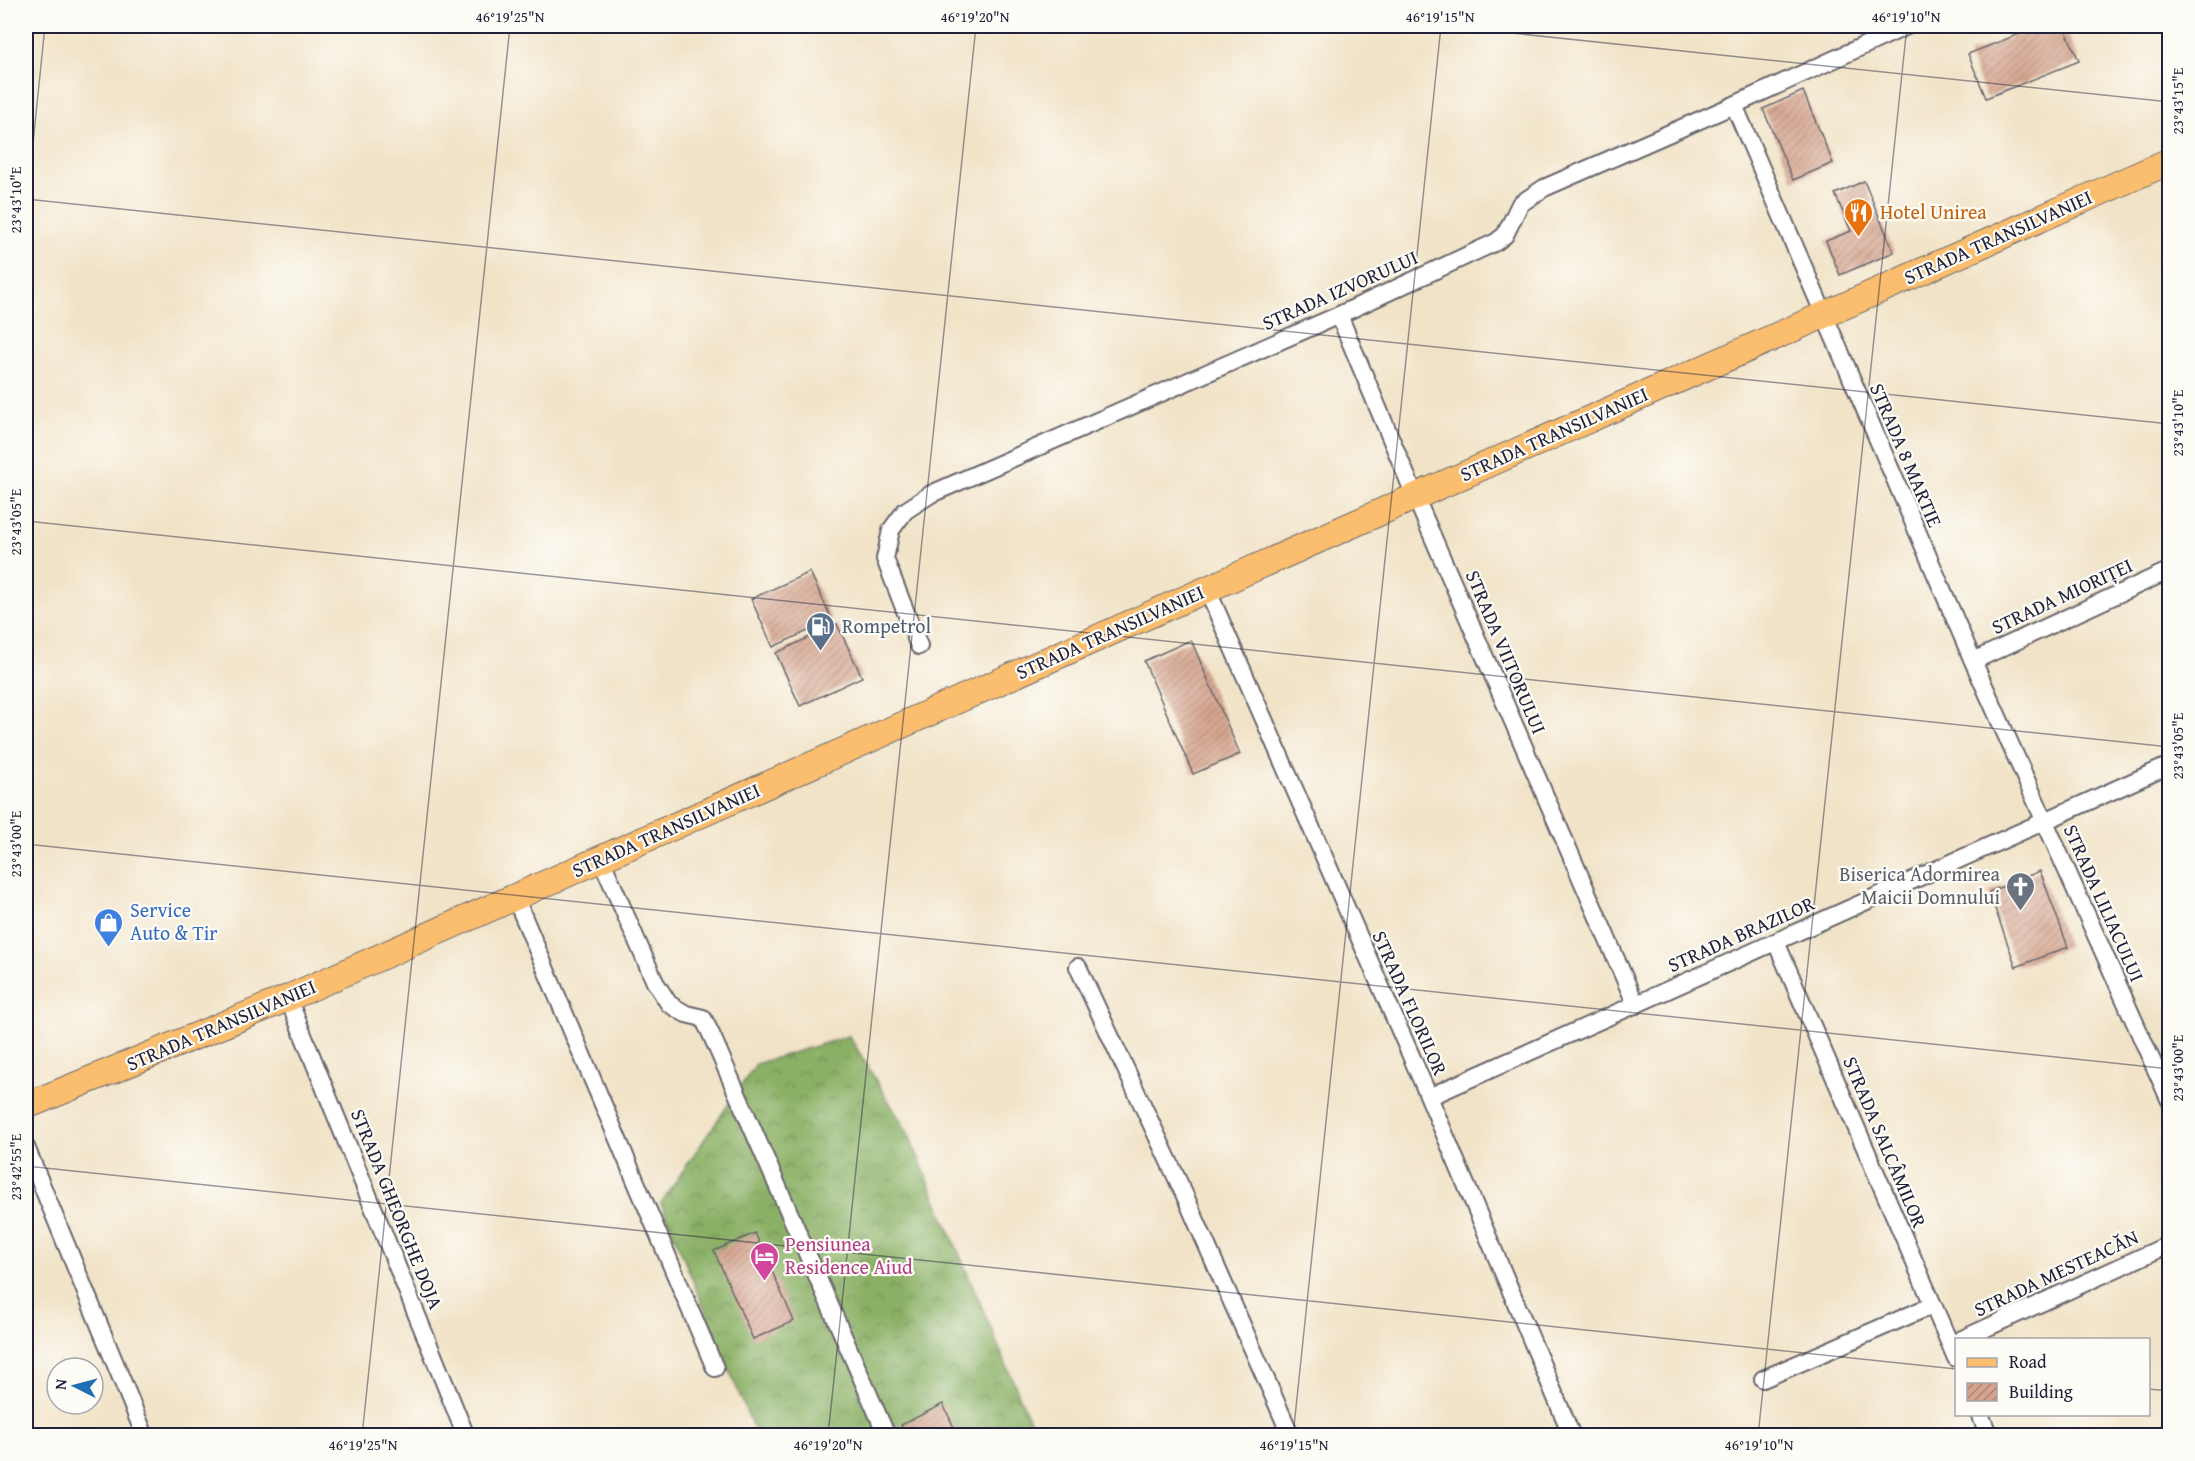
<svg xmlns="http://www.w3.org/2000/svg" width="2195" height="1461" font-family="'Gentium Book Plus',serif">
	<style>
		.forest { fill: url(#forest-crowns); stroke: #566950; stroke-width: 1.5 }
		.building { fill: url(#building-hatch) }
		.lines { fill: none; stroke-linecap: round; stroke-linejoin: round }
		.minor-casing { stroke: #6a666c; stroke-width: 20 }
		.primary-casing { stroke: #6a666c; stroke-width: 28 }
		.minor { stroke: #fff; stroke-width: 16 }
		.primary { stroke: #fbbe6e; stroke-width: 26 }
		.ticks { fill: none; stroke: #22223b; stroke-width: 1.5; stroke-opacity: 0.45 }
		.labels { text-anchor: middle; stroke-width: 4.5; stroke-linejoin: round; paint-order: stroke }
		.food-label { font-size: 20px; fill: #c56008; stroke: #fdfcf7; text-anchor: start }
		.street-label { font-size: 20px; fill: #22223b; stroke: #fdfcf7 }
		.service-label { font-size: 20px; fill: #4e5e75; stroke: #fdfcf7; text-anchor: start }
		.worship-label { font-size: 20px; fill: #5b616d; stroke: #fdfcf7; text-anchor: end }
		.shop-label { font-size: 20px; fill: #366cbe; stroke: #fdfcf7; text-anchor: start }
		.hotel-label { font-size: 20px; fill: #b23c85; stroke: #fdfcf7; text-anchor: start }
		.neatline { fill: none; stroke: #22223b; stroke-width: 2 }
		.ticks-label { font-size: 15px; text-anchor: middle; fill: #22223b }
	</style>
	<defs>
		<pattern id="forest-crowns" width="20" height="18" patternUnits="userSpaceOnUse" patternTransform="scale(1.5)"><rect width="20" height="18" fill="#8ab065"/><path d="M2 6a3 3 0 1 1 6 0M12 15a3 3 0 1 1 6 0" fill="none" stroke="#708f54"/></pattern>
		<pattern id="building-hatch" width="6" height="6" patternUnits="userSpaceOnUse" patternTransform="scale(1.5)"><rect width="6" height="6" fill="#d5a38c"/><path d="M-1 1l2-2M0 6l6-6M5 7l2-2" fill="none" stroke="#ac8474"/></pattern>
	</defs>
	<rect width="100%" height="100%" fill="#fdfcf7"/>
	<filter id="ink" filterUnits="userSpaceOnUse"><feTurbulence type="fractalNoise" baseFrequency=".0167" numOctaves="2"/><feDisplacementMap in="SourceGraphic" scale="12" xChannelSelector="R" yChannelSelector="G"/><feConvolveMatrix kernelMatrix="1 2 1 2 8 2 1 2 1" color-interpolation-filters="sRGB"/></filter>
	<filter id="wash" filterUnits="userSpaceOnUse"><feTurbulence type="fractalNoise" baseFrequency=".008" numOctaves="4" result="noise"/><feDisplacementMap in="SourceGraphic" scale="24" xChannelSelector="R" yChannelSelector="G"/><feGaussianBlur stdDeviation="1.35" result="paint"/><feColorMatrix in="noise" values="0 0 0 0 0 0 0 0 0 0 0 0 0 0 0 0 0 1.4 0 .05"/><feComposite in="paint" operator="in"/></filter>
	<g filter="url(#wash)">
		<rect width="100%" height="100%" fill="#f1e3c7"/>
		<path class="forest" d="M 849,1036 L 908,1133 L 1036,1435 L 756,1435 L 661,1203 L 756,1064 Z"/>
		<g id="blocks">
			<path class="building" d="M 2040,26 L 2064,26 L 2079,61 L 1986,98 L 1968,54 Z
				M 1803,91 L 1833,163 L 1793,180 L 1763,109 Z
				M 1864,181 L 1894,252 L 1840,275 L 1826,241 L 1851,231 L 1835,194 Z
				M 810,572 L 832,620 L 773,647 L 751,599 Z
				M 837,624 L 862,677 L 800,706 L 776,653 Z
				M 1191,640 L 1240,754 L 1193,774 L 1144,661 Z
				M 2040,871 L 2068,947 L 2016,967 L 1989,892 Z
				M 755,1233 L 794,1321 L 753,1339 L 714,1251 Z
				M 943,1404 L 958,1436 L 906,1436 L 901,1425 Z"/>
		</g>
	</g>
	<g filter="url(#ink)">
		<use href="#blocks" fill-opacity="0" stroke="#6a666c" stroke-width="1.5"/>
		<g class="lines">
			<defs>
				<path id="minor" d="M 1734,105 L 1973,661 L 2170,1101
					M 1339,315 L 1415,496 L 1636,1005
					M 1207,589 L 1429,1097 L 1572,1436
					M 919,646 L 885,559 L 891,530 L 905,511 L 931,494 L 1339,315 L 1496,242 L 1505,235 L 1520,204 L 1544,188 L 1734,105 L 1907,26
					M 1973,661 L 2170,570
					M 601,859 L 655,982 L 669,1004 L 686,1014 L 703,1018 L 711,1034 L 887,1436
					M 515,897 L 715,1368
					M 1776,942 L 1956,1358
					M 1078,967 L 1186,1198 L 1291,1436
					M 288,998 L 466,1436
					M 1429,1097 L 2170,765
					M 26,1147 L 145,1436
					M 1960,1340 L 2170,1244
					M 1763,1379 L 1933,1305
					M 1980,1414 L 1989,1436
					M 2160,1436 L 2170,1432"/>
				<path id="primary" d="M 26,1106 L 288,998 L 2170,161"/>
			</defs>
			<use href="#minor" class="minor-casing"/>
			<use href="#primary" class="primary-casing"/>
			<use href="#minor" class="minor"/>
			<use href="#primary" class="primary"/>
		</g>
	</g>
	<path class="ticks" d="M 1444,26 L 2170,102M 26,199 L 2170,424M 26,211 L 45,26M 26,521 L 2170,747M 26,844 L 2170,1069M 26,1166 L 1956,1369M 2148,1389 L 2170,1391M 362,1436 L 510,26M 828,1436 L 976,26M 1293,1436 L 1441,26M 1758,1436 L 1907,26"/>
	<defs>
		<symbol id="restaurant-pin" viewBox="-11 -11 22 30"><path d="M0 17L-7.5 6A9.5 9.5 0 1 1 7.5 6Z" fill="#e8710a" stroke="#fdfcf7"/><path d="M-5-6h1v4h1v-4h1v4h1v-4h1v5L-1.5 .5V6h-2V.5L-5-1ZM5-6V6H3V1.5H1.5Q1.5-4 5-6Z" fill="#fff"/></symbol>
		<symbol id="fuel-pin" viewBox="-11 -11 22 30"><path d="M0 17L-7.5 6A9.5 9.5 0 1 1 7.5 6Z" fill="#5c6f8a" stroke="#fdfcf7"/><path d="M-5.5-6h7V0h2V4h1.3V-2.5L3-4.5l.8-.8L6-3V5H2.5V1h-1V6h-7ZM-4.2-4.7v3.2H.2V-4.7Z" fill="#fff"/></symbol>
		<symbol id="church-pin" viewBox="-11 -11 22 30"><path d="M0 17L-7.5 6A9.5 9.5 0 1 1 7.5 6Z" fill="#6b7280" stroke="#fdfcf7"/><path d="M-1.2-6h2.4v3.5h3.3v2.4h-3.3V6h-2.4V-.1h-3.3v-2.4h3.3Z" fill="#fff"/></symbol>
		<symbol id="shop-pin" viewBox="-11 -11 22 30"><path d="M0 17L-7.5 6A9.5 9.5 0 1 1 7.5 6Z" fill="#3f7fe0" stroke="#fdfcf7"/><path d="M-5-2.5h2.3a2.7 3.5 0 0 1 5.4 0H5L5.5 6h-11ZM-1.5-2.5h3a1.5 2.3 0 0 0-3 0Z" fill="#fff"/></symbol>
		<symbol id="hotel-pin" viewBox="-11 -11 22 30"><path d="M0 17L-7.5 6A9.5 9.5 0 1 1 7.5 6Z" fill="#d1479c" stroke="#fdfcf7"/><path d="M-6-4.5h1.5V1H6V5H4.5V3h-9V5H-6ZM-4 0a1.8 1.8 0 1 1 3.6 0ZM.5 0V-2.5h3Q6-2.5 6 0Z" fill="#fff"/></symbol>
	</defs>
	<g fill-rule="evenodd">
		<use href="#restaurant-pin" x="1842" y="196" width="33" height="45"/>
		<use href="#fuel-pin" x="804" y="610" width="33" height="45"/>
		<use href="#church-pin" x="2004" y="870" width="33" height="45"/>
		<use href="#shop-pin" x="92" y="906" width="33" height="45"/>
		<use href="#hotel-pin" x="748" y="1240" width="33" height="45"/>
	</g>
	<g class="labels">
		<g class="food-label">
			<text x="1880" y="219">Hotel Unirea</text>
		</g>
		<g class="street-label">
			<text transform="translate(1998 237) rotate(-24)" y="7">STRADA TRANSILVANIEI</text>
			<text transform="translate(1340 290) rotate(-24)" y="7">STRADA IZVORULUI</text>
			<text transform="translate(1554 434) rotate(-24)" y="7">STRADA TRANSILVANIEI</text>
			<text transform="translate(1906 455) rotate(67)" y="7">STRADA 8 MARTIE</text>
			<text transform="translate(2062 596) rotate(-25)" y="7">STRADA MIORIȚEI</text>
			<text transform="translate(1110 632) rotate(-24)" y="7">STRADA TRANSILVANIEI</text>
			<text transform="translate(1506 652) rotate(67)" y="7">STRADA VIITORULUI</text>
			<text transform="translate(666 830) rotate(-24)" y="7">STRADA TRANSILVANIEI</text>
			<text transform="translate(2104 903) rotate(66)" y="7">STRADA LILIACULUI</text>
			<text transform="translate(1741 934) rotate(-24)" y="7">STRADA BRAZILOR</text>
			<text transform="translate(1410 1003) rotate(66)" y="7">STRADA FLORILOR</text>
			<text transform="translate(221 1025) rotate(-23)" y="7">STRADA TRANSILVANIEI</text>
			<text transform="translate(1885 1142) rotate(67)" y="7">STRADA SALCÂMILOR</text>
			<text transform="translate(397 1209) rotate(68)" y="7">STRADA GHEORGHE DOJA</text>
			<text transform="translate(2056 1273) rotate(-25)" y="7">STRADA MESTEACĂN</text>
		</g>
		<g class="service-label">
			<text x="842" y="633">Rompetrol</text>
		</g>
		<g class="worship-label">
			<text x="2000" y="881">Biserica Adormirea<tspan x="2000" dy="23">Maicii Domnului</tspan></text>
		</g>
		<g class="shop-label">
			<text x="130" y="917">Service<tspan x="130" dy="23">Auto &amp; Tir</tspan></text>
		</g>
		<g class="hotel-label">
			<text x="785" y="1251">Pensiunea<tspan x="785" dy="23">Residence Aiud</tspan></text>
		</g>
	</g>
	<rect width="2195" height="1461" fill="none" stroke="#fdfcf7" stroke-width="66"/>
	<rect x="1955" y="1338" width="195" height="78" fill="#fdfcf7" stroke="#a5a5ac" stroke-width="1.5"/>
	<rect x="1967" y="1358" width="30" height="9" fill="#fbbe6e" stroke="#a5a5ac" stroke-width="1.5"/>
	<text x="2009" y="1368" font-size="18" fill="#22223b">Road</text>
	<rect x="1967" y="1383" width="30" height="18" fill="url(#building-hatch)" stroke="#a5a5ac" stroke-width="1.5"/>
	<text x="2009" y="1398" font-size="18" fill="#22223b">Building</text>
	<g transform="translate(75 1386) rotate(276)"><circle r="28" fill="#fdfcf7" stroke="#a5a5ac" stroke-width="1.5"/>
	<path d="M0-4.5L10 22L0 15L-10 22Z" fill="#1f6fb2"/>
	<text y="-9" font-size="16" font-weight="bold" text-anchor="middle" fill="#22223b">N</text>
	</g>
	<rect x="33" y="33" width="2129" height="1395" class="neatline"/>
	<g class="ticks-label">
		<text x="510" y="22">46°19'25"N</text>
		<text x="975" y="22">46°19'20"N</text>
		<text x="1440" y="22">46°19'15"N</text>
		<text x="1906" y="22">46°19'10"N</text>
		<text transform="translate(2178 101) rotate(-90)" y="5">23°43'15"E</text>
		<text transform="translate(16 200) rotate(-90)" y="5">23°43'10"E</text>
		<text transform="translate(2178 423) rotate(-90)" y="5">23°43'10"E</text>
		<text transform="translate(16 522) rotate(-90)" y="5">23°43'05"E</text>
		<text transform="translate(2178 746) rotate(-90)" y="5">23°43'05"E</text>
		<text transform="translate(16 844) rotate(-90)" y="5">23°43'00"E</text>
		<text transform="translate(2178 1068) rotate(-90)" y="5">23°43'00"E</text>
		<text transform="translate(16 1167) rotate(-90)" y="5">23°42'55"E</text>
		<text x="363" y="1450">46°19'25"N</text>
		<text x="828" y="1450">46°19'20"N</text>
		<text x="1294" y="1450">46°19'15"N</text>
		<text x="1759" y="1450">46°19'10"N</text>
	</g>
</svg>
